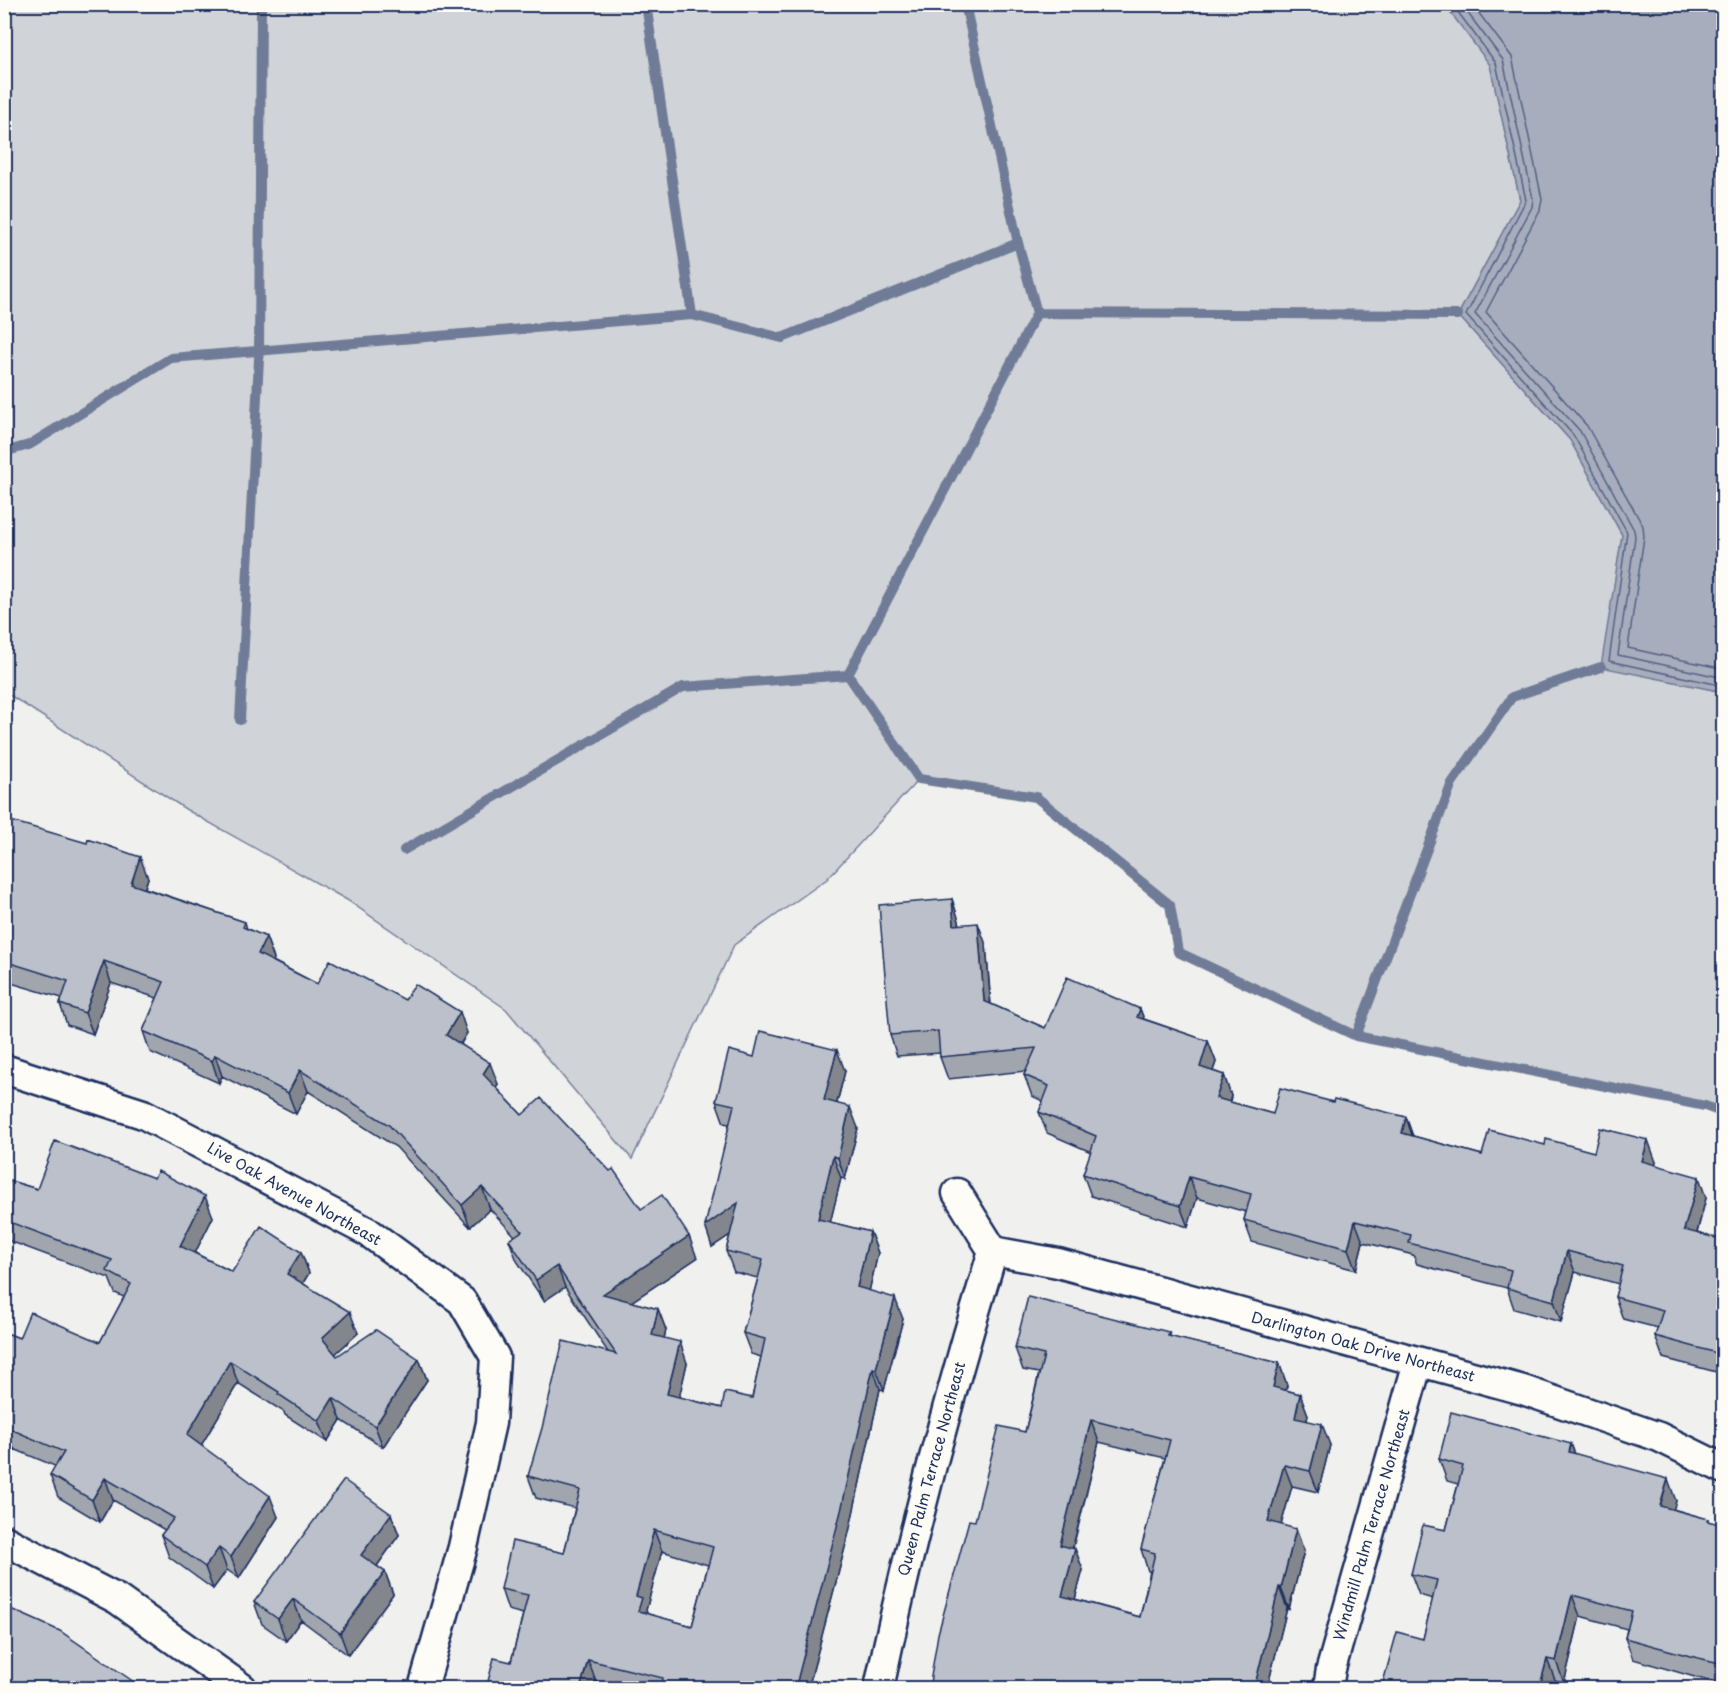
<svg xmlns="http://www.w3.org/2000/svg" width="1728" height="1693" font-family="'Playpen Sans',sans-serif">
	<style>
		.green { fill: #d0d3d8; stroke: #76819b; stroke-width: 1.5 }
		.water { fill: #a7adbd; stroke: #6f7b97; stroke-width: 1.5 }
		.lines { fill: none; stroke-linecap: round; stroke-linejoin: round }
		.shore { stroke: #536184; stroke-width: 1.5 }
		.stream { stroke: #6f7b97; stroke-width: 10 }
		.street-casing { stroke: #1b2f5e; stroke-width: 33 }
		.street { stroke: #fdfcf7; stroke-width: 28 }
		.wall { fill: #a1a5ae; stroke: #1b2f5e; stroke-width: 1.5; fill-rule: evenodd }
		.shaded-wall { fill: #83868d; stroke: #1b2f5e; stroke-width: 1.5 }
		.building { fill: #bbc0ca; stroke: #1b2f5e; stroke-width: 1.5; fill-rule: evenodd }
		.labels { text-anchor: middle; stroke-width: 4.5; stroke-linejoin: round; paint-order: stroke }
		.street-label { font-size: 15px; fill: #1b2f5e; stroke: #fdfcf7 }
	</style>
	<rect width="100%" height="100%" fill="#f0f0ee"/>
	<filter id="ink" filterUnits="userSpaceOnUse"><feTurbulence type="fractalNoise" baseFrequency=".0167" numOctaves="2"/><feDisplacementMap in="SourceGraphic" scale="12" xChannelSelector="R" yChannelSelector="G"/><feConvolveMatrix kernelMatrix="1 2 1 2 8 2 1 2 1" color-interpolation-filters="sRGB"/></filter>
	<g filter="url(#ink)">
		<path class="green" d="M 4,5 L 1445,5 L 1490,64 L 1520,200 L 1458,315 L 1570,440 L 1622,535 L 1602,666 L 1723,692 L 1723,1113 L 1705,1106 L 1356,1036 L 1178,952 L 1170,905 L 1036,797 L 919,779 L 827,879 L 734,945 L 632,1159 L 506,1009 L 347,900 L 187,810 L 5,692 Z"/>
		<path class="water" d="M 1445,5 L 1723,5 L 1723,692 L 1601,667 L 1622,535 L 1570,440 L 1458,315 L 1520,200 L 1490,65 Z"/>
		<g class="lines">
			<path class="shore" d="M 1452,4 L 1496,63 L 1526,200 L 1466,315 L 1574,436 L 1627,532 L 1609,661 L 1724,686
				M 1461,4 L 1503,60 L 1533,199 L 1532,207 L 1475,314 L 1580,431 L 1634,530 L 1635,537 L 1618,655 L 1724,678
				M 1472,4 L 1512,57 L 1542,199 L 1540,210 L 1486,312 L 1587,426 L 1643,526 L 1644,537 L 1628,648 L 1724,669"/>
			<path class="stream" d="M 646,4 L 692,315
				M 1037,313 L 1458,315
				M 4,452 L 29,445 L 171,358 L 692,315 L 782,338 L 1018,243
				M 848,675 L 919,779 L 1036,797 L 1170,905 L 1178,952 L 1356,1036 L 1452,783 L 1512,697 L 1601,667
				M 240,720 L 259,359 L 261,4
				M 404,850 L 683,687 L 848,675 L 1037,313 L 1018,243 L 965,4
				M 1356,1036 L 1705,1106 L 1724,1113"/>
			<defs>
				<path id="street" d="M 4,1069 L 143,1114 L 368,1232 L 462,1301 L 495,1357 L 491,1423 L 463,1547 L 423,1688
					M 957,1193 L 993,1251
					M 993,1251 L 1058,1263 L 1523,1390 L 1659,1437 L 1724,1469
					M 4,1540 L 117,1599 L 242,1688
					M 879,1688 C 910,1541 949,1395 993,1251
					M 1328,1688 L 1331,1669 L 1418,1362"/>
			</defs>
			<use href="#street" class="street-casing"/>
			<use href="#street" class="street"/>
		</g>
		<path class="wall" d="M 4,819 L 148,878 L 145,888 L 245,922 L 247,929 L 266,937 L 274,959 L 273,961 L 317,984 L 467,1033 L 461,1044 L 498,1084 L 496,1087 L 522,1115 L 641,1209 L 697,1258 L 631,1302 L 658,1309 L 666,1330 L 664,1338 L 687,1363 L 679,1397 L 722,1408 L 752,1398 L 761,1357 L 751,1354 L 743,1333 L 758,1278 L 734,1272 L 726,1251 L 730,1235 L 712,1247 L 729,1124 L 724,1123 L 716,1101 L 754,1057 L 845,1071 L 837,1103 L 858,1128 L 845,1179 L 841,1178 L 830,1222 L 870,1232 L 878,1253 L 869,1291 L 903,1319 L 884,1390 L 880,1389 L 849,1532 L 808,1689 L 624,1689 L 596,1682 L 594,1689 L 486,1689 L 511,1662 L 523,1614 L 508,1610 L 501,1589 L 564,1553 L 575,1508 L 536,1498 L 528,1476 L 608,1352 L 565,1287 L 544,1301 L 517,1261 L 509,1240 L 515,1236 L 490,1209 L 470,1227 L 396,1147 L 308,1091 L 296,1114 L 222,1076 L 219,1083 L 150,1052 L 143,1031 L 157,998 L 111,983 L 93,1034 L 67,1025 L 60,1004 L 62,998 L 4,981 ZM 662,1551 L 708,1565 L 692,1626 L 647,1614 L 646,1610 Z
			M 952,899 L 959,921 L 960,925 L 986,945 L 991,1004 L 1045,1028 L 1140,1009 L 1144,1019 L 1208,1041 L 1216,1062 L 1213,1071 L 1224,1075 L 1231,1096 L 1230,1102 L 1273,1114 L 1333,1102 L 1406,1117 L 1413,1136 L 1482,1155 L 1545,1145 L 1656,1162 L 1655,1165 L 1706,1198 L 1697,1233 L 1724,1240 L 1724,1374 L 1663,1358 L 1655,1336 L 1658,1328 L 1623,1319 L 1615,1297 L 1619,1284 L 1575,1272 L 1561,1322 L 1514,1309 L 1507,1288 L 1417,1264 L 1413,1255 L 1363,1242 L 1356,1270 L 1252,1242 L 1244,1220 L 1246,1212 L 1197,1198 L 1188,1227 L 1091,1196 L 1083,1174 L 1091,1152 L 1047,1133 L 1039,1112 L 1043,1101 L 1032,1096 L 1024,1075 L 1025,1071 L 948,1079 L 940,1057 L 940,1053 L 897,1056 L 890,1035 Z
			M 4,1179 L 37,1189 L 213,1217 L 195,1253 L 232,1272 L 301,1252 L 309,1273 L 303,1283 L 358,1333 L 335,1354 L 337,1356 L 419,1359 L 427,1380 L 383,1447 L 341,1420 L 327,1442 L 285,1415 L 284,1412 L 238,1383 L 201,1445 L 278,1517 L 239,1578 L 227,1570 L 213,1589 L 169,1557 L 161,1535 L 165,1530 L 113,1500 L 100,1522 L 58,1497 L 50,1475 L 55,1466 L 14,1449 L 4,1470 L 4,1332 L 19,1338 L 100,1342 L 124,1297 L 115,1293 L 109,1278 L 4,1239 Z
			M 1169,1332 L 1171,1337 L 1279,1363 L 1287,1385 L 1286,1390 L 1300,1394 L 1308,1415 L 1307,1420 L 1330,1445 L 1318,1492 L 1292,1486 L 1281,1525 L 1304,1551 L 1289,1609 L 1287,1608 L 1267,1689 L 929,1689 L 975,1521 L 1025,1432 L 1039,1373 L 1023,1370 L 1015,1348 ZM 1099,1442 L 1165,1458 L 1141,1549 L 1148,1571 L 1150,1571 L 1140,1617 L 1075,1599 L 1083,1570 L 1075,1549 L 1073,1548 Z
			M 1571,1444 L 1575,1454 L 1676,1501 L 1673,1509 L 1708,1519 L 1709,1522 L 1724,1525 L 1724,1684 L 1698,1678 L 1633,1659 L 1625,1638 L 1627,1629 L 1580,1616 L 1564,1683 L 1555,1680 L 1553,1689 L 1383,1689 L 1382,1686 L 1423,1639 L 1433,1599 L 1419,1595 L 1411,1574 L 1446,1530 L 1458,1484 L 1447,1481 L 1439,1459 Z
			M 391,1514 L 399,1535 L 377,1566 L 385,1572 L 393,1594 L 348,1655 L 301,1620 L 286,1641 L 262,1624 L 254,1602 Z"/>
		<path class="shaded-wall" d="M 140,857 L 148,878 L 139,905 L 131,884 Z
			M 952,899 L 959,921 L 961,947 L 954,925 Z
			M 978,923 L 986,945 L 992,1022 L 984,1001 Z
			M 266,937 L 274,959 L 266,975 L 258,954 Z
			M 104,961 L 111,983 L 93,1034 L 85,1013 Z
			M 1140,1009 L 1148,1030 L 1137,1017 Z
			M 460,1012 L 467,1033 L 453,1056 L 446,1035 Z
			M 1208,1041 L 1216,1062 L 1207,1088 L 1200,1067 Z
			M 837,1050 L 845,1071 L 832,1122 L 824,1100 Z
			M 215,1055 L 222,1076 L 219,1083 L 212,1061 Z
			M 490,1063 L 498,1084 L 491,1095 L 483,1074 Z
			M 300,1070 L 308,1091 L 296,1114 L 288,1093 Z
			M 1224,1075 L 1231,1096 L 1224,1120 L 1216,1098 Z
			M 850,1107 L 858,1128 L 845,1179 L 838,1158 Z
			M 1406,1117 L 1413,1138 L 1402,1133 Z
			M 1648,1140 L 1656,1162 L 1650,1183 L 1642,1161 Z
			M 833,1156 L 841,1178 L 826,1240 L 818,1219 Z
			M 1189,1177 L 1197,1198 L 1188,1227 L 1180,1206 Z
			M 1699,1177 L 1706,1198 L 1692,1251 L 1684,1230 Z
			M 482,1187 L 490,1209 L 470,1227 L 462,1205 Z
			M 205,1196 L 213,1217 L 188,1267 L 180,1246 Z
			M 738,1203 L 746,1224 L 712,1247 L 705,1226 Z
			M 1355,1221 L 1363,1242 L 1356,1270 L 1348,1249 Z
			M 870,1232 L 878,1253 L 865,1309 L 857,1287 Z
			M 689,1236 L 697,1258 L 610,1316 L 603,1294 Z
			M 1567,1251 L 1575,1272 L 1561,1322 L 1554,1301 Z
			M 301,1252 L 309,1273 L 295,1296 L 287,1274 Z
			M 557,1266 L 565,1287 L 544,1301 L 536,1280 Z
			M 895,1298 L 903,1319 L 884,1390 L 876,1369 Z
			M 658,1309 L 666,1330 L 660,1356 L 652,1335 Z
			M 350,1312 L 358,1333 L 330,1359 L 322,1338 Z
			M 680,1342 L 687,1363 L 675,1416 L 667,1394 Z
			M 419,1359 L 427,1380 L 383,1447 L 375,1426 Z
			M 230,1361 L 238,1383 L 195,1456 L 187,1435 Z
			M 1279,1363 L 1287,1385 L 1281,1409 L 1273,1387 Z
			M 873,1368 L 880,1389 L 849,1532 L 808,1689 L 795,1689 Z
			M 1300,1394 L 1308,1415 L 1302,1439 L 1295,1418 Z
			M 333,1398 L 341,1420 L 327,1442 L 319,1421 Z
			M 1091,1420 L 1099,1442 L 1068,1566 L 1060,1545 Z
			M 1322,1424 L 1330,1445 L 1318,1492 L 1310,1471 Z
			M 6,1427 L 14,1449 L 4,1470 L 4,1432 Z
			M 1571,1444 L 1579,1465 L 1569,1452 Z
			M 1284,1465 L 1292,1486 L 1276,1543 L 1268,1521 Z
			M 105,1478 L 113,1500 L 100,1522 L 92,1500 Z
			M 1668,1479 L 1676,1501 L 1668,1527 L 1660,1506 Z
			M 270,1496 L 278,1517 L 239,1578 L 231,1557 Z
			M 391,1514 L 399,1535 L 369,1577 L 361,1555 Z
			M 1296,1529 L 1304,1551 L 1289,1609 L 1281,1588 Z
			M 654,1530 L 662,1551 L 646,1610 L 649,1619 L 638,1611 L 636,1596 Z
			M 219,1548 L 227,1570 L 213,1589 L 205,1567 Z
			M 1075,1549 L 1083,1570 L 1070,1617 L 1062,1596 Z
			M 385,1572 L 393,1594 L 348,1655 L 340,1633 Z
			M 1279,1587 L 1287,1608 L 1267,1689 L 1254,1689 Z
			M 1572,1595 L 1580,1616 L 1564,1683 L 1556,1661 Z
			M 293,1599 L 301,1620 L 286,1641 L 278,1619 Z
			M 1547,1659 L 1555,1680 L 1553,1689 L 1539,1689 Z
			M 588,1660 L 596,1682 L 594,1689 L 580,1689 Z"/>
		<path class="building" d="M 4,819 L 87,843 L 88,839 L 140,857 L 131,884 L 245,922 L 243,927 L 266,937 L 258,954 L 317,984 L 330,960 L 405,1000 L 415,984 L 460,1012 L 446,1035 L 490,1063 L 483,1074 L 522,1115 L 541,1098 L 610,1171 L 613,1169 L 641,1209 L 662,1195 L 689,1236 L 603,1294 L 658,1309 L 652,1335 L 680,1342 L 667,1394 L 722,1408 L 725,1392 L 752,1398 L 765,1339 L 743,1333 L 763,1260 L 726,1251 L 738,1203 L 705,1226 L 734,1105 L 716,1101 L 729,1050 L 754,1057 L 760,1031 L 837,1050 L 824,1100 L 850,1107 L 838,1158 L 833,1156 L 818,1219 L 870,1232 L 857,1287 L 895,1298 L 876,1369 L 873,1368 L 841,1511 L 795,1689 L 662,1689 L 663,1678 L 588,1660 L 580,1689 L 486,1689 L 494,1658 L 511,1662 L 528,1595 L 501,1589 L 512,1541 L 564,1553 L 580,1490 L 528,1476 L 542,1428 L 563,1341 L 616,1354 L 557,1266 L 536,1280 L 509,1240 L 522,1231 L 482,1187 L 462,1205 L 389,1125 L 300,1070 L 288,1093 L 215,1055 L 212,1061 L 143,1031 L 164,982 L 104,961 L 85,1013 L 60,1004 L 68,981 L 4,961 ZM 654,1530 L 713,1547 L 692,1626 L 638,1611 L 642,1598 L 636,1596 Z
			M 952,899 L 954,925 L 978,923 L 984,1001 L 1045,1028 L 1067,977 L 1140,1009 L 1137,1017 L 1208,1041 L 1200,1067 L 1224,1075 L 1216,1098 L 1273,1114 L 1280,1088 L 1333,1102 L 1334,1099 L 1406,1117 L 1402,1133 L 1482,1155 L 1489,1130 L 1545,1145 L 1546,1139 L 1594,1152 L 1600,1128 L 1648,1140 L 1642,1161 L 1699,1177 L 1684,1230 L 1724,1240 L 1724,1355 L 1655,1336 L 1663,1310 L 1615,1297 L 1623,1266 L 1567,1251 L 1554,1301 L 1507,1288 L 1511,1270 L 1409,1243 L 1411,1235 L 1355,1221 L 1348,1249 L 1244,1220 L 1251,1194 L 1189,1177 L 1180,1206 L 1083,1174 L 1096,1136 L 1039,1112 L 1049,1086 L 1024,1075 L 1036,1048 L 940,1057 L 938,1031 L 890,1035 L 879,905 Z
			M 55,1141 L 154,1178 L 158,1171 L 205,1196 L 180,1246 L 232,1272 L 261,1226 L 301,1252 L 287,1274 L 350,1312 L 322,1338 L 337,1356 L 376,1330 L 419,1359 L 375,1426 L 333,1398 L 319,1421 L 278,1394 L 279,1392 L 230,1361 L 187,1435 L 270,1496 L 231,1557 L 219,1548 L 205,1567 L 161,1535 L 174,1518 L 105,1478 L 92,1500 L 50,1475 L 64,1452 L 6,1427 L 4,1432 L 4,1332 L 19,1338 L 30,1312 L 100,1342 L 131,1284 L 107,1271 L 112,1260 L 4,1220 L 4,1179 L 37,1189 Z
			M 1028,1297 L 1169,1332 L 1168,1336 L 1279,1363 L 1273,1387 L 1300,1394 L 1295,1418 L 1322,1424 L 1310,1471 L 1284,1465 L 1268,1521 L 1296,1529 L 1281,1588 L 1279,1587 L 1254,1689 L 1234,1689 L 1206,1682 L 1204,1689 L 929,1689 L 938,1634 L 969,1520 L 975,1521 L 999,1426 L 1025,1432 L 1044,1355 L 1015,1348 ZM 1091,1420 L 1170,1440 L 1141,1549 L 1155,1553 L 1140,1617 L 1062,1596 L 1075,1549 L 1060,1545 Z
			M 1451,1412 L 1571,1444 L 1569,1452 L 1668,1479 L 1660,1506 L 1708,1519 L 1707,1521 L 1724,1525 L 1724,1664 L 1690,1656 L 1625,1638 L 1632,1611 L 1572,1595 L 1556,1661 L 1547,1659 L 1539,1689 L 1391,1689 L 1382,1686 L 1397,1632 L 1423,1639 L 1437,1580 L 1411,1574 L 1423,1525 L 1446,1530 L 1463,1466 L 1439,1459 Z
			M 344,1480 L 391,1514 L 361,1555 L 385,1572 L 340,1633 L 293,1599 L 278,1619 L 254,1602 Z
			M 4,1606 L 60,1631 L 137,1684 L 138,1682 L 148,1689 L 4,1689 Z"/>
	</g>
	<g class="labels">
		<g class="street-label">
			<text transform="translate(294 1194) rotate(29)" y="5">Live Oak Avenue Northeast</text>
			<text transform="translate(1363 1347) rotate(15)" y="5">Darlington Oak Drive Northeast</text>
			<text transform="translate(932 1469) rotate(-75)" y="5">Queen Palm Terrace Northeast</text>
			<text transform="translate(1372 1525) rotate(-74)" y="5">Windmill Palm Terrace Northeast</text>
		</g>
	</g>
	<rect width="1728" height="1693" fill="none" stroke="#fdfcf7" stroke-width="24"/>
	<rect x="12" y="12" width="1704" height="1669" fill="none" stroke="#1b2f5e" stroke-width="2" filter="url(#ink)"/>
</svg>
